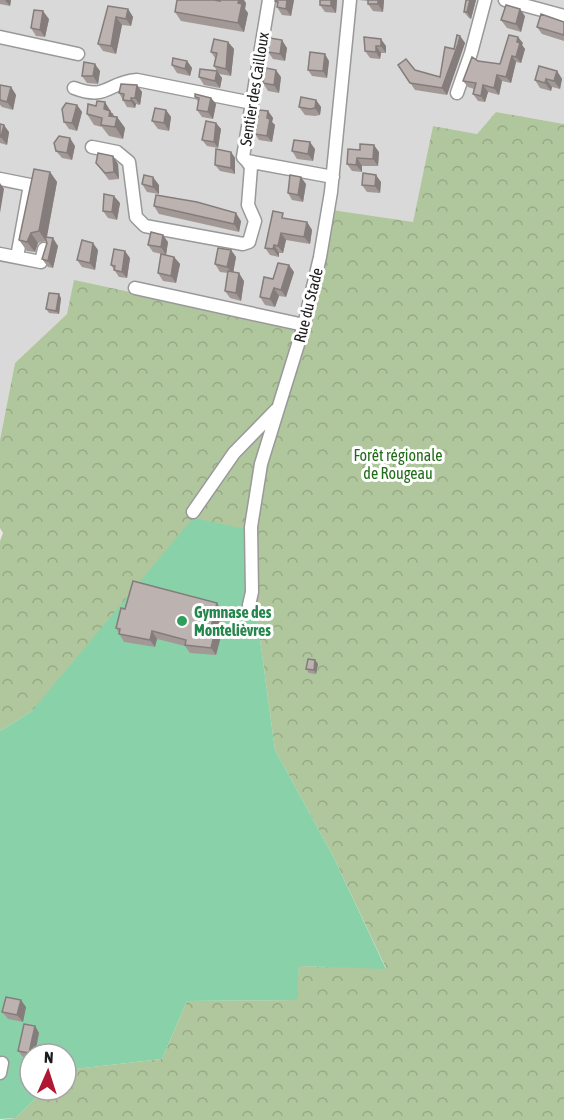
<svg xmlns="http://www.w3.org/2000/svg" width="564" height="1120" font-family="'Asap Condensed',sans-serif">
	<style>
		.residential { fill: #d9d9d9 }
		.forest { fill: url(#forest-crowns) }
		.pitch { fill: #89d2a9 }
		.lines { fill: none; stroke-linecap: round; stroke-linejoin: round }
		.minor-casing { stroke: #999; stroke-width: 15 }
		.minor { stroke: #fff; stroke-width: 12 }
		.wall { fill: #a29997 }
		.shaded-wall { fill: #847d7b }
		.building { fill: #bcb2b0; stroke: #847d7b; stroke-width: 1.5 }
		.leisure-dot { fill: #2e9e5b; stroke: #fff; stroke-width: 2 }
		.labels { text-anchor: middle; stroke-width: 6; stroke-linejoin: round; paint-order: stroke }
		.street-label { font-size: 16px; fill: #1c1c1c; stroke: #fff }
		.park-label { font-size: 16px; fill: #206b18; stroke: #fff }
		.leisure-label { font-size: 16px; font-weight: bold; fill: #27864d; stroke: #fff; text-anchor: start }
	</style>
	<defs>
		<pattern id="forest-crowns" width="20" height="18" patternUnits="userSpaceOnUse" patternTransform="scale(1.5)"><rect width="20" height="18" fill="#b0c69c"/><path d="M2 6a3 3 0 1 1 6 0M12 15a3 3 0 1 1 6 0" fill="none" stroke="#97aa86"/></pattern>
	</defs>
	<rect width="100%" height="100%" fill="#ece7e2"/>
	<path class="residential" d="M 0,0 L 564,0 L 564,124 L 496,112 L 477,134 L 433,126 L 413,223 L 303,329 L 67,314 L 15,363 L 0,440 Z"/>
	<path class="forest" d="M 496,112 L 564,124 L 564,1120 L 0,1120 L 16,1118 L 44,1090 L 66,1090 L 66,1070 L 162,1059 L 187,1001 L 296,1000 L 299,966 L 386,968 L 332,854 L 275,750 L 245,529 L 32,711 L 0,731 L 0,541 L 3,533 L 0,528 L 0,440 L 15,363 L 67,314 L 74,280 L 302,329 L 332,210 L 413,222 L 433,126 L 477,134 Z"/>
	<path class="pitch" d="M 193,518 L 245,529 L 275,750 L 332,854 L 386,969 L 299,966 L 297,1000 L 187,1001 L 162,1059 L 66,1070 L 66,1054 L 30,1054 L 30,1090 L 44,1090 L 16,1118 L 0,1119 L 0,731 L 32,711 Z"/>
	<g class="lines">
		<defs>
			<path id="minor" d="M 269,0 L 243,157 L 247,161 L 333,177
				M 505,0 L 564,16
				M 0,37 L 78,54
				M 74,88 C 108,101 107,82 137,80 L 252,103
				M 457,93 L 471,53 L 485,0
				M 92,147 L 117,152 L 129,162 L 136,217 L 145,226 L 243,244 L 249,242 L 255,221 L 248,205 L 251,167 L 247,161
				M 0,179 L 30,185 L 17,257
				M 0,254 L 41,262 L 44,249
				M 135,288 L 304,325
				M 193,512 L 234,453 L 276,410
				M 249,605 L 252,592 L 251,527 L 261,464 L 304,325 L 320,257 L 331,192 L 350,0
				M 0,1073 L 2,1063"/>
		</defs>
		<use href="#minor" class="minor-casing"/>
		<use href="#minor" class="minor"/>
	</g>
	<path class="wall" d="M 0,0 L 11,0 L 10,6 L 0,4 Z
		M 276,0 L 294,0 L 291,16 L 282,15 L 277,7 L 277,4 L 275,1 Z
		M 316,0 L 337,0 L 336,13 L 325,12 L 320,5 L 320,0 Z
		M 359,0 L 384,0 L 383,12 L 373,11 L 368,4 L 368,1 Z
		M 466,0 L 476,0 L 471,19 L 469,18 L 464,12 Z
		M 220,1 L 246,3 L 245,9 L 248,13 L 244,32 L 181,21 L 175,12 Z
		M 108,6 L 128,9 L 133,17 L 131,26 L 122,25 L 116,54 L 103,51 L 98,44 Z
		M 525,16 L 521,32 L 507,28 L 501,20 Z
		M 49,19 L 45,37 L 36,36 L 31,28 Z
		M 564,22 L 564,41 L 542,34 L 537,27 Z
		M 460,36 L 465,43 L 447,95 L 415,90 L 398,65 L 415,70 L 440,77 Z
		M 364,37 L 386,46 L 386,53 L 381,53 L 380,59 L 370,58 L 365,51 Z
		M 228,42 L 234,49 L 231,76 L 219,74 L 222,78 L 220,88 L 204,85 L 199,77 L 217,71 L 214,66 L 215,58 L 211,52 Z
		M 523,43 L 522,45 L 525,49 L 521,63 L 516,62 L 511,83 L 502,81 L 499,95 L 488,92 L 485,102 L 478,101 L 473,94 L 474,89 L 468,87 L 463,81 L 500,64 Z
		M 287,48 L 285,61 L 273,59 L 268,52 Z
		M 187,61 L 192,68 L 190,76 L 177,73 L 172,65 Z
		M 329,61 L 327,78 L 312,76 L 308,70 Z
		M 100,71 L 98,84 L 87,83 L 82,76 Z
		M 557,71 L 562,79 L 560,89 L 552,87 L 551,91 L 540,88 L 535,80 Z
		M 281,77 L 279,93 L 268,91 L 263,83 Z
		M 0,85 L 11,87 L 16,95 L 13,110 L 2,107 L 0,105 Z
		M 137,85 L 142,92 L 140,105 L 136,104 L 135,108 L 127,107 L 119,93 Z
		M 195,97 L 211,98 L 216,104 L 213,119 L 202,117 L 197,110 L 199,103 Z
		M 316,100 L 321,107 L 320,115 L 315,116 L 305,115 L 299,107 Z
		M 77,105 L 82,112 L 77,131 L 69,129 L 64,122 Z
		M 166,110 L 171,117 L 169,131 L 158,129 L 152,121 Z
		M 268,111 L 273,118 L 272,122 L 275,125 L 272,142 L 259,140 L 255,134 Z
		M 113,113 L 114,117 L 117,117 L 125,128 L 123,139 L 109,136 L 102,127 L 94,125 L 87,114 Z
		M 216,123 L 221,129 L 218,148 L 207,146 L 202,140 Z
		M 0,124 L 9,132 L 7,145 L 0,143 Z
		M 75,146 L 72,160 L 62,158 L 56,151 Z
		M 315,149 L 313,161 L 297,159 L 292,151 Z
		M 348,149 L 379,152 L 378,166 L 362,166 L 362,172 L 352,171 L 347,164 Z
		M 231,152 L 235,158 L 235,174 L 220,171 L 215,165 Z
		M 96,163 L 118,164 L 119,179 L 109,180 Z
		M 50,172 L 57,182 L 47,237 L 58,246 L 53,268 L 48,267 L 42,259 L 47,243 L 46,241 L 38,243 L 35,252 L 27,251 L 19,240 Z
		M 381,182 L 380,193 L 367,192 L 362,185 Z
		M 142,184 L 159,185 L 159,194 L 147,192 Z
		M 306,184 L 303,202 L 292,200 L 288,193 Z
		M 120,203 L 117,220 L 108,218 L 103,211 Z
		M 154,206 L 241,221 L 239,232 L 159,214 Z
		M 287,219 L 307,222 L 312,230 L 310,244 L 286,240 L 283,253 L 279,253 L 279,257 L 270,255 L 265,248 Z
		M 168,242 L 166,255 L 153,252 L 148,245 Z
		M 98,250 L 95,270 L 82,267 L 77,260 Z
		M 231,250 L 236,257 L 233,272 L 244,281 L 241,301 L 230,298 L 225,291 L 228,273 L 220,272 L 215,264 Z
		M 174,257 L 180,264 L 176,283 L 163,281 L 158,273 Z
		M 130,258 L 127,278 L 119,277 L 111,265 Z
		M 294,272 L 286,297 L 279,296 L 275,307 L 265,305 L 260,297 L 273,279 Z
		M 61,298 L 59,314 L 49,313 L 46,309 Z
		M 125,609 L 222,611 L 217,631 L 221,636 L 216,655 L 190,653 L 185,646 L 157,639 L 155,647 L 124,642 L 116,628 Z
		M 315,660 L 318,664 L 316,674 L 309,673 L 306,669 Z
		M 26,1007 L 23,1022 L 8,1019 L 2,1012 Z
		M 35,1026 L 39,1033 L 30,1054 L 30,1059 L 23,1057 L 18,1051 Z"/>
	<path class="shaded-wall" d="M 5,0 L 11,0 L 10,6 Z
		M 239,0 L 244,0 L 246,3 L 245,9 L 248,13 L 244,32 L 238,23 Z
		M 287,0 L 294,0 L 291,16 L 286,9 Z
		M 331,0 L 337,0 L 336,13 L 331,6 Z
		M 378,0 L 384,0 L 383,12 L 378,4 Z
		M 470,0 L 476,0 L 471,19 L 467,12 Z
		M 128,9 L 133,17 L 131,26 L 126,19 Z
		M 520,9 L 525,16 L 521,32 L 516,24 Z
		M 43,11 L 49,19 L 45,37 L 40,30 Z
		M 116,17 L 122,25 L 116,54 L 111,46 Z
		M 460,36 L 465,43 L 447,95 L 442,88 Z
		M 518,37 L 523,43 L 522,45 L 525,49 L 521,63 L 516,57 Z
		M 381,39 L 386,46 L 386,53 L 381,46 Z
		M 282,40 L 287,48 L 285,61 L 280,54 Z
		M 228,42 L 234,49 L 231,76 L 226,69 Z
		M 376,46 L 381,53 L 380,59 L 376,52 Z
		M 325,54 L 329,61 L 327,78 L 323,71 Z
		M 512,56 L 516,62 L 511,83 L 506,77 Z
		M 187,61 L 192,68 L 190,76 L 185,69 Z
		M 95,64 L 100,71 L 98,84 L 93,76 Z
		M 276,70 L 281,77 L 279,93 L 274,85 Z
		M 217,71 L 222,78 L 220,88 L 215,81 Z
		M 557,71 L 562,79 L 560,89 L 554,81 Z
		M 497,75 L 502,81 L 499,95 L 494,88 Z
		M 546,79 L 552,87 L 551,91 L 545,83 Z
		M 137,85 L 142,92 L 140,105 L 135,98 Z
		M 483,85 L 488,92 L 485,102 L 481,96 Z
		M 11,87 L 16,95 L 13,110 L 7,102 Z
		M 131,98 L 136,104 L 135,108 L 131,101 Z
		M 211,98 L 216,104 L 213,119 L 208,112 Z
		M 316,100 L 321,107 L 320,115 L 315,108 Z
		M 105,102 L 116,120 L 117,117 L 125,128 L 123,139 L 104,109 Z
		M 77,105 L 82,112 L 77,131 L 72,123 Z
		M 166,110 L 171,117 L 169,131 L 164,123 Z
		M 268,111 L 273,118 L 272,122 L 275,125 L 272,142 L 267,136 L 267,118 Z
		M 216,123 L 221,129 L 218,148 L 214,142 Z
		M 4,125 L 9,132 L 7,145 L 1,137 Z
		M 70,138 L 75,146 L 72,160 L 67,153 Z
		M 310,142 L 315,149 L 313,161 L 308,154 Z
		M 374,145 L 379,152 L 378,166 L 373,159 Z
		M 231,152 L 235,158 L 235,174 L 231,168 Z
		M 113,156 L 118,164 L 119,179 L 114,172 Z
		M 357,158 L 362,166 L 362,172 L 356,165 Z
		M 50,172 L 57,182 L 46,241 L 39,231 Z
		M 376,175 L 381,182 L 380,193 L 375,186 Z
		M 153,177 L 159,185 L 159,194 L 153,187 Z
		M 301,177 L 306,184 L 303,202 L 298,195 Z
		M 0,183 L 4,189 L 0,213 Z
		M 114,196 L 120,203 L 117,220 L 112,212 Z
		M 236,213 L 241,221 L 239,232 L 234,224 Z
		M 307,222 L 312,230 L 310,244 L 304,237 Z
		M 31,233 L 38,243 L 35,252 L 27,242 Z
		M 281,233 L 286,240 L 283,253 L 278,246 Z
		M 163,235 L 168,242 L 166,255 L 161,247 Z
		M 53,238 L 58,246 L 53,268 L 48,261 Z
		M 93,243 L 98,250 L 95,270 L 90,263 Z
		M 274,245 L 279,253 L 279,257 L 273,249 Z
		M 231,250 L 236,257 L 233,274 L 227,267 Z
		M 125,251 L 130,258 L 127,278 L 122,272 Z
		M 174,257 L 180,264 L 176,283 L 171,276 Z
		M 289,265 L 294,272 L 286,297 L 281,290 Z
		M 239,273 L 244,281 L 241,301 L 236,293 Z
		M 274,288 L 279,296 L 275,307 L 270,299 Z
		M 59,294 L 61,298 L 59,314 L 56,311 Z
		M 217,603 L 222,611 L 217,631 L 221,636 L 216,655 L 211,648 L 211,627 Z
		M 152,631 L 157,639 L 155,647 L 150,640 Z
		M 315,660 L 318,664 L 316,674 L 314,670 Z
		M 21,1000 L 26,1007 L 23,1022 L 17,1015 Z
		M 35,1026 L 39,1033 L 35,1054 L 30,1055 L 29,1053 Z"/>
	<path class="building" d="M 177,0 L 214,0 L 220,1 L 220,0 L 239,0 L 238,3 L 242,4 L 238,23 L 175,12 Z
		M 276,0 L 287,0 L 286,9 L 277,7 L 278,2 L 275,1 Z
		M 320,0 L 331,0 L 331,6 L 320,5 Z
		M 368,0 L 378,0 L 378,4 L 368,4 Z
		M 466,0 L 470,0 L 467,12 L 464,12 Z
		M 506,5 L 520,9 L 516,24 L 501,20 Z
		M 108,6 L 128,9 L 126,19 L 116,17 L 111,46 L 98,44 Z
		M 34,10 L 43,11 L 40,30 L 31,28 Z
		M 541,14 L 564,22 L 564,35 L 537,27 Z
		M 457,35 L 460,36 L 458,44 L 442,88 L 410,83 L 398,65 L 406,59 L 415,70 L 440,77 L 445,47 L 454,49 Z
		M 509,35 L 518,37 L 517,42 L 520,43 L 516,57 L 512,56 L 506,77 L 497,75 L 494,88 L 483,85 L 481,96 L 473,94 L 476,83 L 463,81 L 472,57 L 478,61 L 500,64 Z
		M 364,37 L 381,39 L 381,46 L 376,46 L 376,52 L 365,51 Z
		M 270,38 L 282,40 L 280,54 L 268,52 Z
		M 214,39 L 228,42 L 226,69 L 214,66 L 217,53 L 211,52 Z
		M 310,52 L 325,54 L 323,71 L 308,70 Z
		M 173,58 L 187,61 L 185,69 L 172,65 Z
		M 84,62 L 95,64 L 93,76 L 82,76 Z
		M 539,66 L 557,71 L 554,81 L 546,79 L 545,83 L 535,80 Z
		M 266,68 L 276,70 L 274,85 L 263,83 Z
		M 200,69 L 217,71 L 215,81 L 199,77 Z
		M 121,84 L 137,85 L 135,98 L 131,98 L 131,101 L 123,100 L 124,94 L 119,93 Z
		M 0,85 L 11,87 L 7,102 L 0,100 Z
		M 195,94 L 211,98 L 208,112 L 197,110 L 199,98 L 195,97 Z
		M 301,97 L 316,100 L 315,108 L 310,109 L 299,107 Z
		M 97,101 L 105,102 L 104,109 L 110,111 L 109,116 L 117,117 L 115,127 L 101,125 L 102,118 L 87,114 L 88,104 L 96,106 Z
		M 66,103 L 77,105 L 72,123 L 64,122 L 62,109 Z
		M 155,108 L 166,110 L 164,123 L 152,121 Z
		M 259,110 L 268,111 L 267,118 L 270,119 L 267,136 L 255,134 Z
		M 206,121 L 216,123 L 214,142 L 202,140 Z
		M 0,124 L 4,125 L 1,137 L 0,137 Z
		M 59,136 L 70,138 L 67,153 L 56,151 L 54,143 Z
		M 294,140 L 310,142 L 308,154 L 292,151 Z
		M 360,144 L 374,145 L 373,159 L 357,158 L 356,165 L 347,164 L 348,149 L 360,150 Z
		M 216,149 L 231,152 L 231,168 L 215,165 Z
		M 98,153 L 113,156 L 114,172 L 105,173 L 96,163 Z
		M 34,169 L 50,172 L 39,231 L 31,233 L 27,242 L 19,240 Z
		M 363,173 L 376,175 L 375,186 L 362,185 Z
		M 144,175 L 153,177 L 153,187 L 142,184 Z
		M 290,175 L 301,177 L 298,195 L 288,193 Z
		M 104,194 L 114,196 L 112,212 L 103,211 Z
		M 156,195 L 197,202 L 236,213 L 234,224 L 154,206 Z
		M 273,211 L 283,213 L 282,218 L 307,222 L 304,237 L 281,233 L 278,246 L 274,245 L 273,249 L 265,248 Z
		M 151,232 L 163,235 L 161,247 L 148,245 Z
		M 45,237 L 53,238 L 48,261 L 42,259 L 47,243 Z
		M 82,240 L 93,243 L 90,263 L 77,260 Z
		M 218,248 L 231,250 L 227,267 L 215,264 Z
		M 114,249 L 125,251 L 122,272 L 114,270 L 115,266 L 111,265 Z
		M 161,254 L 174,257 L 171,276 L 158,273 Z
		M 278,263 L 289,265 L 281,290 L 274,288 L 270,299 L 260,297 L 264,277 L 273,279 Z
		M 228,271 L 239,273 L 236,293 L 225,291 Z
		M 49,293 L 59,294 L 56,311 L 46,309 Z
		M 133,581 L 217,603 L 211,627 L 216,628 L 211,648 L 185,645 L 186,640 L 152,631 L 150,640 L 119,634 L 120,629 L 116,628 L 121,608 L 125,609 Z
		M 308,659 L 315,660 L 314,670 L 306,669 Z
		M 6,997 L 21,1000 L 17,1015 L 2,1012 Z
		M 24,1024 L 35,1026 L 29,1053 L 18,1051 Z"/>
	<circle class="leisure-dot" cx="182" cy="621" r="6"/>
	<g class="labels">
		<g class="street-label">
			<text transform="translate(254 89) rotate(-81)" y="6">Sentier des Cailloux</text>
			<text transform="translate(308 305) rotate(-76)" y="6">Rue du Stade</text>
		</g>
		<g class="park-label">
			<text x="398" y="461">Forêt régionale<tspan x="398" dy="18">de Rougeau</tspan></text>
		</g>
		<g class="leisure-label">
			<text x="194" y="618">Gymnase des<tspan x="194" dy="18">Montelièvres</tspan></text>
		</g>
	</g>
	<g transform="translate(48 1072) rotate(3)"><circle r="28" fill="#ffffff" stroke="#a4a4a4" stroke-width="1.5"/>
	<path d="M0-4.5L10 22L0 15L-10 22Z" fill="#b01732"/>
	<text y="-9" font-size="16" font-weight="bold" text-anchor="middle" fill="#1c1c1c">N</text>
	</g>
</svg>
